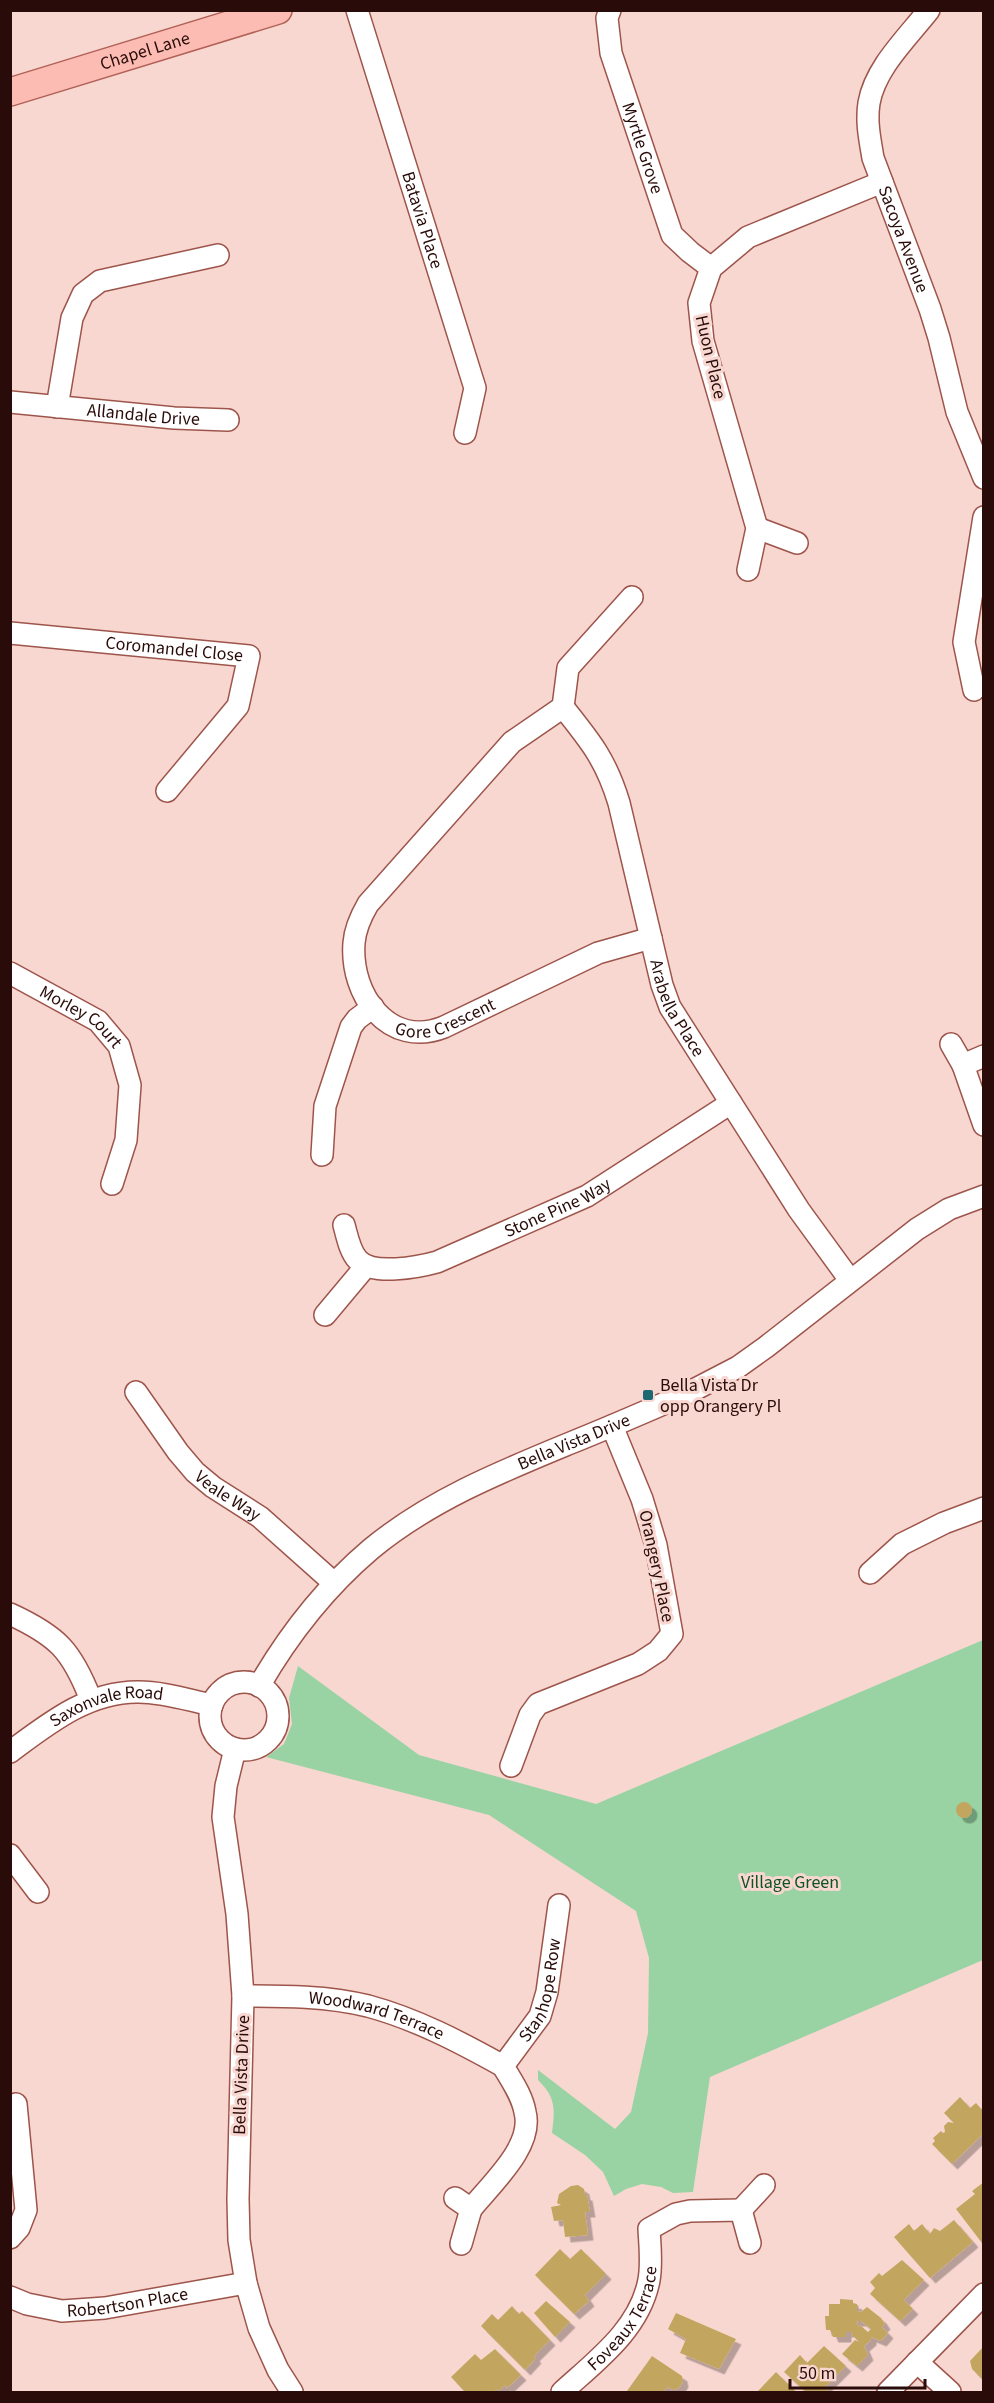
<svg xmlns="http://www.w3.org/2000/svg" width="994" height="2403" font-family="'Source Sans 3',sans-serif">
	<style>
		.green { fill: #99d3a3 }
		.building { fill: #c2a65f; fill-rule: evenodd; filter: url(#shadow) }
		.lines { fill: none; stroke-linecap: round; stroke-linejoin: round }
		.minor-casing { stroke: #9d554b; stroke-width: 24 }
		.major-casing { stroke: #b16257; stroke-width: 30 }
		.minor { stroke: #fff; stroke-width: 21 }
		.major { stroke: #fcbcb3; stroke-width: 27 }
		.poi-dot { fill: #1e6873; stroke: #f9d7d1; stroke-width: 2 }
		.labels { text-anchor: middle; stroke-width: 6; stroke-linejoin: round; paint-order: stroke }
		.street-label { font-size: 18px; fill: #290c09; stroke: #f9d7d1 }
		.poi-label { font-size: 18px; fill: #290c09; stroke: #f9d7d1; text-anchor: start }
		.park-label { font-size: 18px; fill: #0d5323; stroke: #f9d7d1 }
	</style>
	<defs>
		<filter id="shadow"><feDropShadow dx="5.5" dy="5.5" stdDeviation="0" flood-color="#0004"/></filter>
	</defs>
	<rect width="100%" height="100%" fill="#f9d7d1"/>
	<path class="green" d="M 983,1640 L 983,1960 L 710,2077 L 693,2192 L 673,2193 L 661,2187 L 642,2184 L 626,2189 L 614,2196 L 603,2172 L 585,2155 L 552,2133 C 555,2108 556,2098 538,2080 L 538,2070 L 615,2129 L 631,2112 L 648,2033 L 649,1958 L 636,1911 L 489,1815 L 266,1757 L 284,1744 L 292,1724 L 289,1698 L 298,1666 L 419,1755 L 596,1804 Z"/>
	<path class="building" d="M956 1810a8 8 0 1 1 16 0a8 8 0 1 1-16 0Z
		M 960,2097 L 970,2108 L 976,2103 L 984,2112 L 984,2133 L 952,2164 L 932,2144 L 935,2141 L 933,2138 L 941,2131 L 943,2133 L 945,2132 L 944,2126 L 948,2122 L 954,2123 L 944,2113 Z
		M 984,2182 L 984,2241 L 982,2243 L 956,2209 L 975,2194 L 972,2191 Z
		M 578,2185 L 584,2189 L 585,2195 L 587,2195 L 590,2212 L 585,2212 L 588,2235 L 565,2237 L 563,2220 L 554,2221 L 551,2207 L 561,2205 L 557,2203 L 559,2194 L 571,2186 Z
		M 954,2220 L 973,2242 L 930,2278 L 894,2237 L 909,2224 L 914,2231 L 922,2224 L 930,2234 L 934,2228 L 940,2231 Z
		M 560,2249 L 570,2259 L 581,2249 L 606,2274 L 585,2295 L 589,2301 L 574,2314 L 535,2275 Z
		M 902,2260 L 924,2280 L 904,2300 L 913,2309 L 900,2321 L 870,2294 L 875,2288 L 870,2282 L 879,2273 L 882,2276 Z
		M 840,2299 L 853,2300 L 853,2303 L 857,2304 L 857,2311 L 861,2312 L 867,2307 L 881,2318 L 885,2324 L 882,2327 L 888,2333 L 881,2341 L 871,2337 L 871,2340 L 864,2346 L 868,2355 L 857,2366 L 842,2354 L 855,2340 L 859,2342 L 851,2334 L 853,2332 L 846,2332 L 846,2337 L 833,2337 L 830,2330 L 826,2330 L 825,2316 L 829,2316 L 829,2304 L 840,2304 ZM 857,2321 L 861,2321 L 871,2329 L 868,2332 L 860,2325 L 858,2327 Z
		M 546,2301 L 570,2322 L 555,2337 L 534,2313 Z
		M 512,2306 L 519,2314 L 522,2311 L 550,2340 L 534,2356 L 536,2358 L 525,2370 L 481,2326 L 492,2314 L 498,2320 Z
		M 676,2313 L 736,2339 L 719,2369 L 680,2353 L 686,2339 L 668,2329 Z
		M 824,2346 L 846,2366 L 826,2386 L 829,2389 L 826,2392 L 806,2392 L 784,2372 L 800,2355 L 807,2363 Z
		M 984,2346 L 984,2381 L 972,2369 L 970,2361 Z
		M 495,2349 L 521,2375 L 507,2388 L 505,2385 L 499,2391 L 497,2389 L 494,2392 L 465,2392 L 451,2377 L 475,2354 L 481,2360 Z
		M 652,2356 L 682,2376 L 683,2382 L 679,2388 L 673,2390 L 668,2387 L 663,2392 L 629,2392 L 627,2391 Z
		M 776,2372 L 796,2392 L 761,2392 L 758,2391 Z"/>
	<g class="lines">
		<defs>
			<g id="minor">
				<path id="s1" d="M 357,10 L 475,388 L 465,433"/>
				<path id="s2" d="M 610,10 L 607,18 L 611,53 L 672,235 L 690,252 L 711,268"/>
				<path id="s3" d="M 929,10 C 907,38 875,68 869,103 C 866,122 870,140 873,158 L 930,309 L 939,338 L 957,412 L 984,478"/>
				<path id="s4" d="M 10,402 L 174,418 L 228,420"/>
				<path d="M 57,407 L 72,318 L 83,294 L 100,281 L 218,255"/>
				<path d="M 757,528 L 797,543"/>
				<path d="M 748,570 L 757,528 L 703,341 L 699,303 L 711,268 L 748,237 L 882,182"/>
				<path id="s5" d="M 10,633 L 249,656 L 238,706 L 167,791"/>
				<path d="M 974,690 L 964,642 L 984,517"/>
				<path id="s6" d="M 563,707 L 512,742 L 368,904 C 361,916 355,929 354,943 C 350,995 389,1049 444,1027 L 598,953 L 651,938"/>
				<path id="s7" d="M 563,707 C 591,742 606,760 619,803 L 662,985 L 670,1007 L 799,1210 L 850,1280"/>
				<path d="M 563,707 L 568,668 L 632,597"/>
				<path id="s8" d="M 10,973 L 98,1021 L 119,1046 L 130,1085 L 126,1140 L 112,1184"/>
				<path d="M 951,1044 L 963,1065 L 984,1125"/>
				<path d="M 963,1065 L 984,1056"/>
				<path d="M 322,1155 L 325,1106 L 351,1027 L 357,1019 L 373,1007"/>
				<path id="s9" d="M 344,1225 C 347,1236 350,1252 358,1260 C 372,1276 419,1267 437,1262 L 587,1196 L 731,1103"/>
				<path d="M 325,1315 L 366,1266"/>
				<path id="s10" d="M 136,1392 L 178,1452 L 195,1472 L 213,1487 L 260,1517 L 334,1583"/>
				<path d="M 870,1573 L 902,1544 L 944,1523 L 984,1508"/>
				<path d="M 10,1614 C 58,1636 72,1651 91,1700"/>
				<circle cx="244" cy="1716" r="34"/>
				<path id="s11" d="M 259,1686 C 289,1634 325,1588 371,1549 C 429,1501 500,1472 568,1444 C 608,1428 647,1411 686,1394 L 738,1367 L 766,1347 L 917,1229 L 949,1209 L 984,1196"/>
				<path d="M 235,1749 L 226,1786 L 223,1817 L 237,1914 L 243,1996 L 238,2199 L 239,2240 L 246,2283 L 259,2328 L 278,2370 L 292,2392"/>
				<path id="s12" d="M 10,1752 C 49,1723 89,1691 139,1692 C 163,1692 188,1700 212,1705"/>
				<path d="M 511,1766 L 530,1715 L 538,1704 L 638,1664 L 658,1651 L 672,1634 L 656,1545 L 642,1499 L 612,1426"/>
				<path d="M 10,1855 L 38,1892"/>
				<path id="s13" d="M 243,1996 C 285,1996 327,1996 368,2006 C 416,2019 460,2042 503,2066"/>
				<path id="s14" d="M 503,2066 L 540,2016 L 547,1992 L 559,1905"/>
				<path d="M 455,2198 L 471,2209 C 492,2183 534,2146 525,2112 C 522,2095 511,2080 503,2066"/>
				<path d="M 741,2210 L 764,2185"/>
				<path d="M 10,2238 L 19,2228 L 26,2210 L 16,2104"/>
				<path d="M 461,2244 L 471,2209"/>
				<path id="s15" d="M 10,2297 L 27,2304 L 62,2311 L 105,2308 L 246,2283"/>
				<path d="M 917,2362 L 950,2392"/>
				<path id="s16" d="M 562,2392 C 596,2361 640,2329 649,2280 C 652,2264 650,2246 649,2229 L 676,2214 L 690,2211 L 741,2210 L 750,2243"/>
				<path d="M 888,2392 L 984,2294"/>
			</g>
			<g id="major">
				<path id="s17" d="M 10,92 L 278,10"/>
			</g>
		</defs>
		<use href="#minor" class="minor-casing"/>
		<use href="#major" class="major-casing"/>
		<use href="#minor" class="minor"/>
		<use href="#major" class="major"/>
	</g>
	<rect class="poi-dot" x="642" y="1389" width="12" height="12" rx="3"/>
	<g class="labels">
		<g class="street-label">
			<text dy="6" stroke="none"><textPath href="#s17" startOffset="141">Chapel Lane</textPath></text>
			<text dy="6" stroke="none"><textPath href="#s2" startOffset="144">Myrtle Grove</textPath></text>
			<text dy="6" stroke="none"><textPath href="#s1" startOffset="220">Batavia Place</textPath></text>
			<text dy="6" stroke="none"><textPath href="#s3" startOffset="254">Sacoya Avenue</textPath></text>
			<text transform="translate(711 357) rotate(77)" y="6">Huon Place</text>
			<text dy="6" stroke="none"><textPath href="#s4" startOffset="134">Allandale Drive</textPath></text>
			<text dy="6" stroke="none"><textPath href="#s5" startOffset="165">Coromandel Close</textPath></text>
			<text dy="6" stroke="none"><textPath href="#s7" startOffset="326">Arabella Place</textPath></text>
			<text dy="6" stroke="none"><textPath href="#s6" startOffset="472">Gore Crescent</textPath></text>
			<text dy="6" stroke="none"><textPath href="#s8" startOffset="84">Morley Court</textPath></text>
			<text dy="6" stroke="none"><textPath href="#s9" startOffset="252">Stone Pine Way</textPath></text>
			<text dy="6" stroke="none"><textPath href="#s11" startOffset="408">Bella Vista Drive</textPath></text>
			<text dy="6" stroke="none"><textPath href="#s10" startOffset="140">Veale Way</textPath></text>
			<text transform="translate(657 1566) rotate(78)" y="6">Orangery Place</text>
			<text dy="6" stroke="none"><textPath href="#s12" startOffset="110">Saxonvale Road</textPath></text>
			<text dy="6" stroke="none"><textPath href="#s14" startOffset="87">Stanhope Row</textPath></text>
			<text dy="6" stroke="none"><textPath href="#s13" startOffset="136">Woodward Terrace</textPath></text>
			<text transform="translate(241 2075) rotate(-88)" y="6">Bella Vista Drive</text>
			<text dy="6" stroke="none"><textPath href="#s15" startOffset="120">Robertson Place</textPath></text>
			<text dy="6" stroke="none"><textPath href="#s16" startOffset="98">Foveaux Terrace</textPath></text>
		</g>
		<g class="poi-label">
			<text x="660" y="1391">Bella Vista Dr<tspan x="660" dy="21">opp Orangery Pl</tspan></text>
		</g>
		<g class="park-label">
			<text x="790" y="1888">Village Green</text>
		</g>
	</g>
	<rect width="994" height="2403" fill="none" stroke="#290c09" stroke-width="24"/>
	<path d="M790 2379v9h135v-9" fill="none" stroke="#290c09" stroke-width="3"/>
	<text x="799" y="2379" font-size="18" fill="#290c09" stroke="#f9d7d1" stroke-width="4.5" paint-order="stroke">50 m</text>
</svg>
